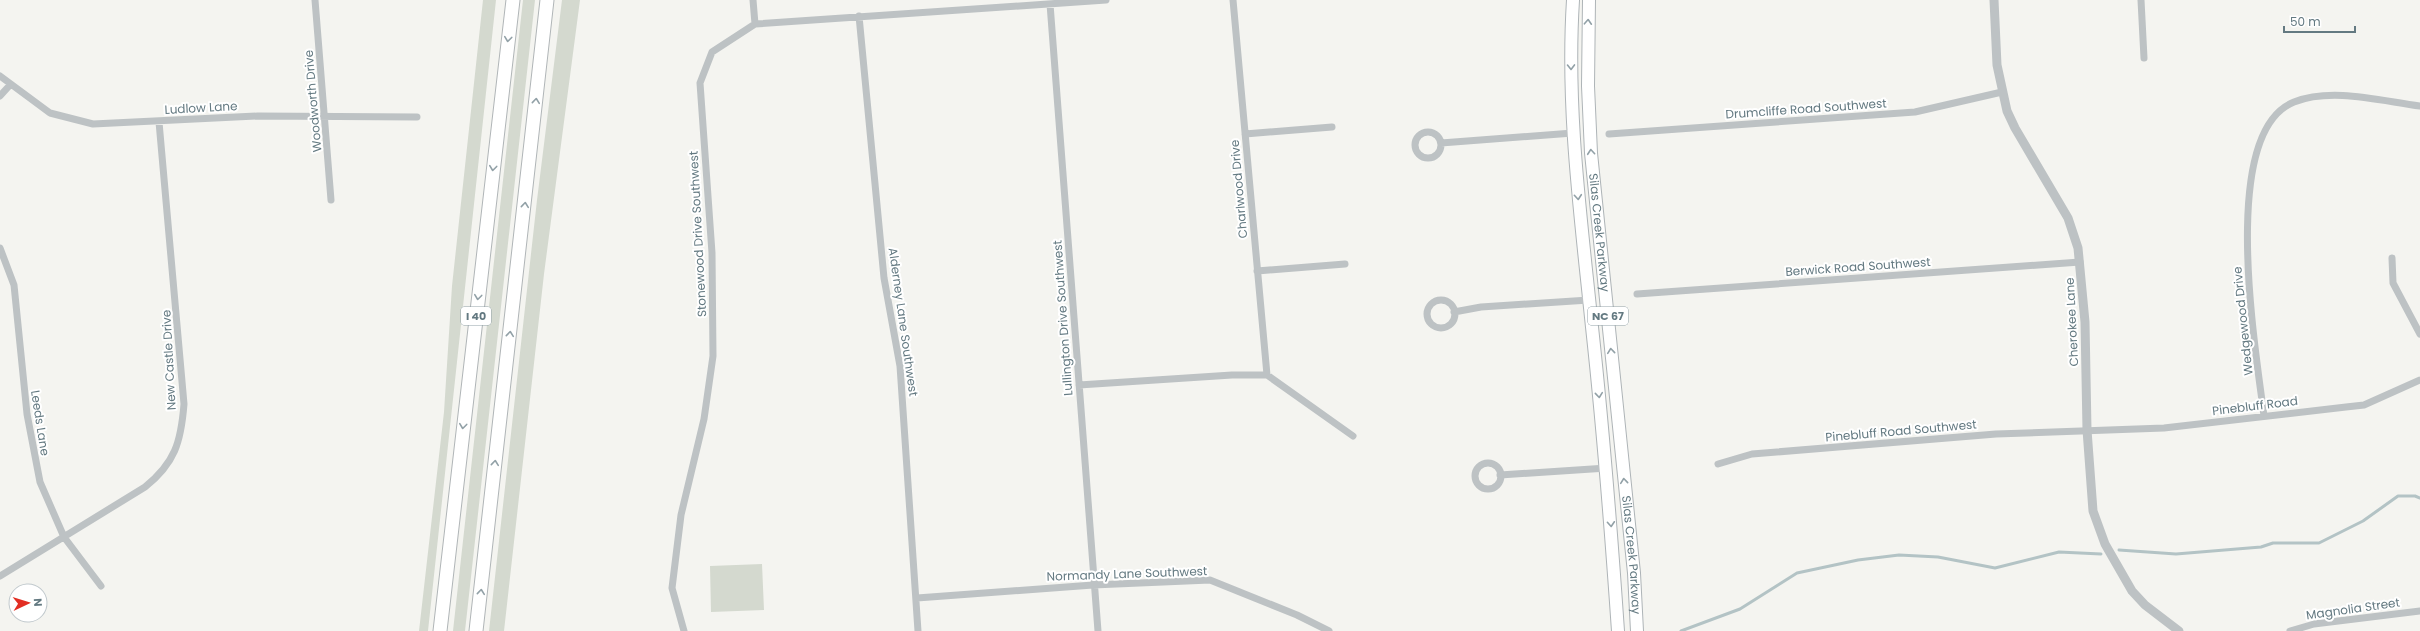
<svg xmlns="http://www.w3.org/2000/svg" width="2420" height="631" font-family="Poppins,sans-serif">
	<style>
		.green { fill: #d4d9cf }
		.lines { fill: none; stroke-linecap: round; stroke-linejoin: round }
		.stream { stroke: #b3c3c5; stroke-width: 3 }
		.primary-casing { stroke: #aeb4b7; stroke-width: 14 }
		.motorway-casing { stroke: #b0b5b7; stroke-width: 15 }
		.minor { stroke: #bdc2c4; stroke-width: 7 }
		.tertiary { stroke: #bdc2c4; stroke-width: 9 }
		.primary { stroke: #fff; stroke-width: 12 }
		.motorway { stroke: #fff; stroke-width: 13 }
		.oneway { stroke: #92a1a7 }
		.labels { text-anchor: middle; stroke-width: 4; stroke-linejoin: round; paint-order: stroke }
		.shield { fill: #fff; stroke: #92a1a7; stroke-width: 1 }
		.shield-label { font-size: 11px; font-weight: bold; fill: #637981 }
		.street-label { font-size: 12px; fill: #637981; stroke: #fff }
	</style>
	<rect width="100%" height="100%" fill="#f4f4f0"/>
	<path class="green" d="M 483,0 L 496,0 L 428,631 L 419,631 L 444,412 L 452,286 Z
		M 523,0 L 535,0 L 465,631 L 453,631 Z
		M 562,0 L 580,0 L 544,274 L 504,631 L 489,631 L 537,200 Z
		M 762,564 L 764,610 L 711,612 L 710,566 Z"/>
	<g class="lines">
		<path class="stream" d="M 2119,550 L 2176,554 L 2261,547 L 2273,543 L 2319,543 L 2363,521 L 2398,496 L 2415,496 L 2420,498
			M 1681,631 L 1740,609 L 1797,573 L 1858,560 L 1899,555 L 1938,557 L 1995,568 L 2059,552 L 2101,554"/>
		<defs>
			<g id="primary">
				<path d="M 1573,0 C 1566,109 1581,218 1592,327 C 1603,428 1611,529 1618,631"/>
				<path id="s1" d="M 1589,0 L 1588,86 L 1591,153 L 1634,573 L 1637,631"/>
			</g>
			<path id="motorway" d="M 440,631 L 513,0
				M 476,631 L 547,0"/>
		</defs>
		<use href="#primary" class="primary-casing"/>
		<use href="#motorway" class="motorway-casing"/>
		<path class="minor" d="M 315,0 L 331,200
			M 1233,0 L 1267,375
			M 2141,0 L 2144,58
			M 1050,4 L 1098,631
			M 859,16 L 884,278 L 900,366 L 918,631
			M 755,24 L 1106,0
			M 0,76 L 50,113 L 93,124 L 258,116 L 417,117
			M 0,96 L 10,85
			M1415 145a13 13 0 1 1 26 0a13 13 0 1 1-26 0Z
			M 1245,134 L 1332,127
			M 1609,134 L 1915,112 L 2002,92
			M 1441,143 L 1573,133
			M 0,248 L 14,285 L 27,414 L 40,482 L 64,537 L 101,586
			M 2392,258 L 2393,283 L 2420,334
			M 1257,271 L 1345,264
			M 1637,294 L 2080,262
			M1427 314a14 14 0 1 1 28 0a14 14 0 1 1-28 0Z
			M 1454,312 L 1481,307 L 1589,300
			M 1079,385 L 1232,375 L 1267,375 L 1353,436
			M 2264,416 C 2256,351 2218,132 2294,102 C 2332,87 2381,101 2420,106
			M1475 476a13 13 0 1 1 26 0a13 13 0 1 1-26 0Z
			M 1718,464 L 1752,454 L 1996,434 L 2164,428 L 2346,407 L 2364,405 L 2420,380
			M 1500,475 L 1607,468
			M 0,576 L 145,487 C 175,463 181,442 184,404 L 159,122
			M 917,598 L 1093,585 L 1210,580 L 1297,615 L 1329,631
			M 684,631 L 672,588 L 681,515 L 704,419 L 713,356 L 712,253 L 700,83 L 712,52 L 755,24 L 753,0
			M 2290,631 L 2314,624 L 2420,611"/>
		<path class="tertiary" d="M 1994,0 L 1997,65 L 2007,111 L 2015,128 L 2068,218 L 2078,248 L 2085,322 L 2087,430 L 2093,511 L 2105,544 L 2132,591 L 2145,605 L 2179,631"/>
		<use href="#primary" class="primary"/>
		<use href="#motorway" class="motorway"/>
	</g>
	<defs><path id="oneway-chevron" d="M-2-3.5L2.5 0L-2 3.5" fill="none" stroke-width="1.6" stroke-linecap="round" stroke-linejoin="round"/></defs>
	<g class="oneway">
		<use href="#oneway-chevron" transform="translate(1588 22) rotate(-87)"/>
		<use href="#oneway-chevron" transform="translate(508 39) rotate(97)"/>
		<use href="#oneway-chevron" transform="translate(1571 67) rotate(89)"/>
		<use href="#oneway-chevron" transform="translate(536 101) rotate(-84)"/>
		<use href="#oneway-chevron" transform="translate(1591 152) rotate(-95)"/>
		<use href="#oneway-chevron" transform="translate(493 168) rotate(97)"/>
		<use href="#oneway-chevron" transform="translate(1578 197) rotate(85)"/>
		<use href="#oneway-chevron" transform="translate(525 205) rotate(-84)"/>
		<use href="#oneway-chevron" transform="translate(478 297) rotate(97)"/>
		<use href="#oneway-chevron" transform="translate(510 334) rotate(-84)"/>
		<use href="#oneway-chevron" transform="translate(1611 351) rotate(-96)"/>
		<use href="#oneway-chevron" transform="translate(1599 395) rotate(84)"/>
		<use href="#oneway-chevron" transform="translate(463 426) rotate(97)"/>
		<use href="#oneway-chevron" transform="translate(495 463) rotate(-84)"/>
		<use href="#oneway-chevron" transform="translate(1624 481) rotate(-96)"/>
		<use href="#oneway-chevron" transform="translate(1611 524) rotate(86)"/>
		<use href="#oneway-chevron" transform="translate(481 592) rotate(-84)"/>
	</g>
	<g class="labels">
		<g class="shield">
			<rect x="461" y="307" width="30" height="18" rx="3"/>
			<rect x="1588" y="307" width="40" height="18" rx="3"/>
		</g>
		<g class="shield-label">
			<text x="476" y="320">I 40</text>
			<text x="1608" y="320">NC 67</text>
		</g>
		<g class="street-label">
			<text transform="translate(313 101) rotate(-95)" y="4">Woodworth Drive</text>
			<text transform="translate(201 108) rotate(-3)" y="4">Ludlow Lane</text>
			<text transform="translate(1806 109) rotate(-4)" y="4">Drumcliffe Road Southwest</text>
			<text transform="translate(1239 189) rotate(-95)" y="4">Charlwood Drive</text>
			<text dy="4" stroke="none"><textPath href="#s1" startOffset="233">Silas Creek Parkway</textPath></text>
			<text transform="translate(698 234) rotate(-93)" y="4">Stonewood Drive Southwest</text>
			<text transform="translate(1858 267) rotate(-4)" y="4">Berwick Road Southwest</text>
			<text transform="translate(1063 318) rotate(-94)" y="4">Lullington Drive Southwest</text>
			<text transform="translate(2243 321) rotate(-96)" y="4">Wedgewood Drive</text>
			<text transform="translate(903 322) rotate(82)" y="4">Alderney Lane Southwest</text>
			<text transform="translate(2072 322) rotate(-93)" y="4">Cherokee Lane</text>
			<text transform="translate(169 360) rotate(-93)" y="4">New Castle Drive</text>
			<text transform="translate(2255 406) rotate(-7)" y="4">Pinebluff Road</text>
			<text transform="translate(40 423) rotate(81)" y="4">Leeds Lane</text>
			<text transform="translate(1901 431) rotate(-5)" y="4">Pinebluff Road Southwest</text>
			<text dy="4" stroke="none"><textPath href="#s1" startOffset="557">Silas Creek Parkway</textPath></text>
			<text transform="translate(1127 574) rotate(-2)" y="4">Normandy Lane Southwest</text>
			<text transform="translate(2353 609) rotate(-8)" y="4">Magnolia Street</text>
		</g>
	</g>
	<g transform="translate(28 603) rotate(86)"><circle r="19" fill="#ffffff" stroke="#c1c9cd"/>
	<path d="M0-3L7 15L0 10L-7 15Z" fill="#e22e23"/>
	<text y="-6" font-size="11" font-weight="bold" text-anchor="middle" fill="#637981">N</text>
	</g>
	<path d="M2284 26v6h71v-6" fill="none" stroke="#637981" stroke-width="2"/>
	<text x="2290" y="26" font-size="12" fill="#637981" stroke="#ffffff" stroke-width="3" paint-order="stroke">50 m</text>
</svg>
